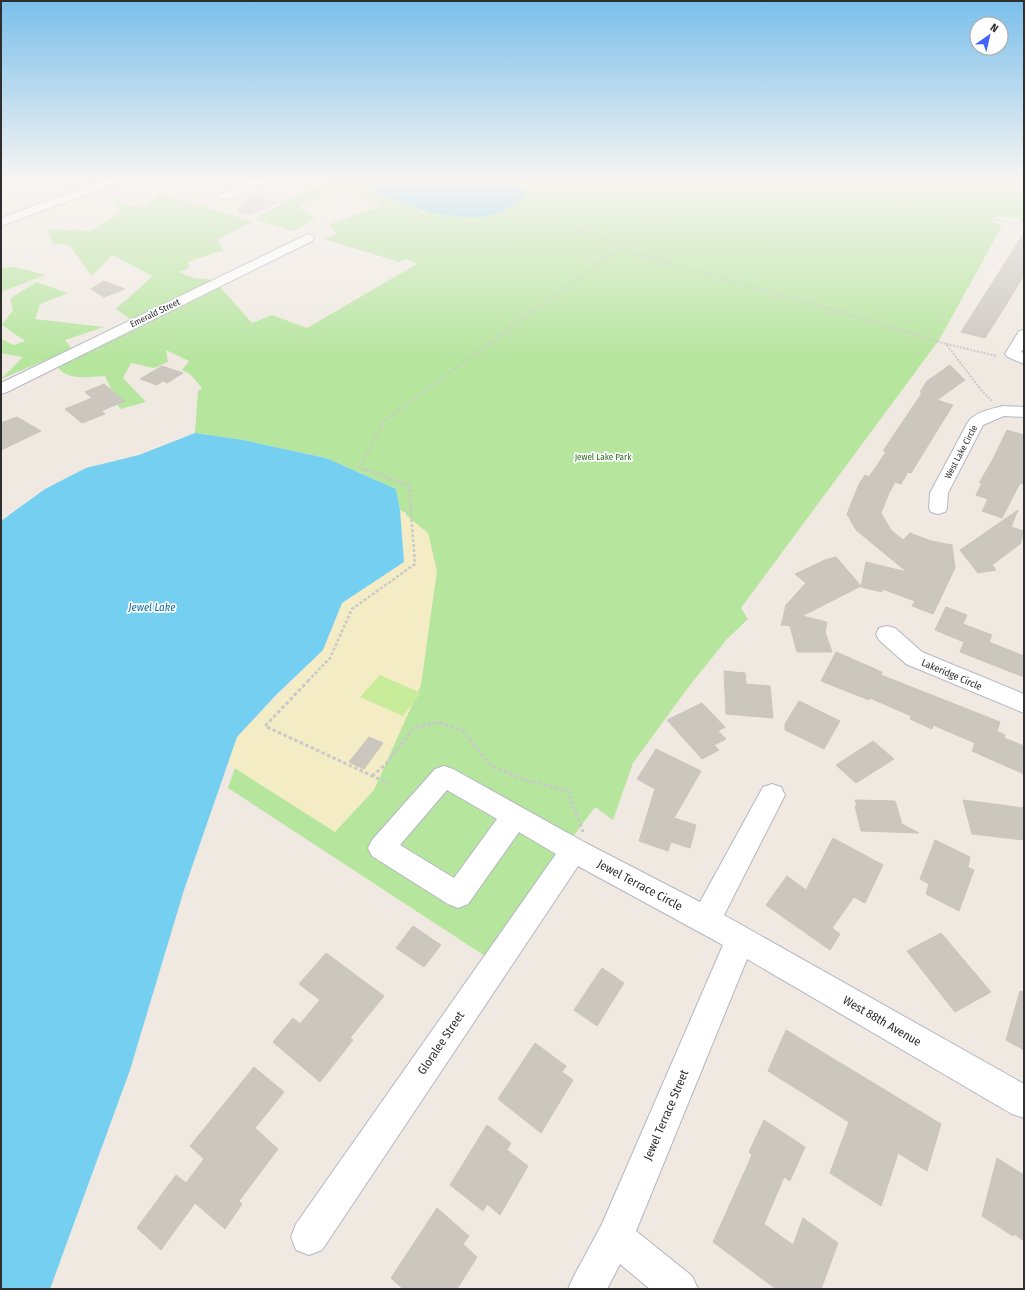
<svg xmlns="http://www.w3.org/2000/svg" width="1025" height="1290" font-family="'Fira Sans Condensed',sans-serif">
	<style>
		.green { fill: #b6e59e }
		.sand { fill: #f3ecc5 }
		.pitch { fill: #c9ec9a }
		.water { fill: #75cff0 }
		.building { fill: #cbc7bf; stroke: #cbc5ba }
		.lines { fill: none; stroke-linecap: round; stroke-linejoin: round }
		.minor-casing { stroke: #b4b7c1; stroke-width: 2 }
		.path-far3 { stroke: #c9c9c9; stroke-width: 1.5; stroke-dasharray: 1.5 1; stroke-linecap: butt }
		.path-far2 { stroke: #c9c9c9; stroke-width: 2; stroke-dasharray: 2 1.5; stroke-linecap: butt }
		.path-far1 { stroke: #c9c9c9; stroke-width: 2.5; stroke-dasharray: 3 2; stroke-linecap: butt }
		.path { stroke: #c9c9c9; stroke-width: 3; stroke-dasharray: 3.5 2.5; stroke-linecap: butt }
		.minor { fill: #fff; fill-rule: evenodd }
		.labels { text-anchor: middle; stroke-width: 3.5; stroke-linejoin: round; paint-order: stroke }
		.far-street-label { font-size: 9px; fill: #2e2e2e; stroke: #fff }
		.far-park-label { font-size: 9px; fill: #2c6e1b; stroke: #fff }
		.street-label { font-size: 10px; fill: #2e2e2e; stroke: #fff }
		.water-label { font-size: 11px; font-style: italic; fill: #0d6fa3; stroke: #fff }
		.near-street-label { font-size: 12px; fill: #2e2e2e; stroke: #fff }
	</style>
	<rect width="100%" height="100%" fill="#efe9e1"/>
	<path class="green" d="M 358,179 L 364,185 L 415,207 L 423,214 L 427,211 L 465,217 L 526,196 C 520,187 509,189 505,179 L 1024,179 L 1024,222 L 1020,221 L 1021,217 L 996,216 L 989,220 L 1002,226 L 939,340 L 741,608 L 748,619 L 726,640 L 687,689 L 633,763 L 613,820 L 595,807 L 485,956 L 228,788 L 245,738 L 409,564 L 406,513 L 400,510 L 396,489 L 326,458 L 243,440 L 195,433 L 198,391 L 202,388 L 190,374 L 182,370 L 189,361 L 166,350 L 168,362 L 154,368 L 131,363 L 123,378 L 146,402 L 120,409 L 105,376 C 88,377 69,381 57,367 L 141,327 L 116,309 L 153,276 L 112,255 L 92,276 L 70,246 L 52,243 L 48,229 L 91,231 L 121,212 L 109,195 C 119,202 136,211 148,205 C 152,203 156,196 159,193 L 253,222 L 217,240 L 223,250 L 188,262 L 189,268 L 179,272 L 194,278 L 214,280 L 252,323 L 272,315 L 307,328 L 417,264 L 406,259 L 399,262 L 324,239 L 336,234 L 330,224 L 381,206 L 345,187 L 298,206 L 315,218 L 293,231 L 254,219 L 306,191 L 325,185 Z
		M 14,267 L 45,275 L 1,292 L 1,268 Z
		M 36,282 L 68,293 L 40,304 L 35,319 L 104,327 L 65,340 L 72,349 L 1,379 L 23,357 L 1,353 L 1,339 L 14,345 L 25,341 L 2,325 L 13,310 L 10,299 Z"/>
	<path class="sand" d="M 400,510 L 428,533 L 437,571 L 421,685 L 374,790 L 335,832 L 228,764 L 237,737 L 323,650 L 342,603 L 404,562 Z"/>
	<path class="pitch" d="M 380,675 L 421,693 L 403,716 L 360,697 Z"/>
	<path class="water" d="M 358,179 L 505,179 C 508,187 516,186 522,190 C 524,192 525,194 526,196 C 516,203 504,212 491,215 C 454,222 417,210 384,195 C 374,190 366,187 358,179 Z
		M 195,433 L 243,440 L 326,458 L 396,489 L 400,510 L 404,562 L 342,603 L 323,650 L 275,696 L 237,737 L 184,890 L 130,1070 L 50,1289 L 1,1289 L 1,521 L 45,489 L 86,468 L 139,455 Z"/>
	<path class="building" d="M 253,196 L 278,203 L 250,215 L 237,211 Z
		M 1024,233 L 1024,275 L 1009,300 L 985,338 L 961,332 Z
		M 104,281 L 125,289 L 104,297 L 91,289 Z
		M 950,365 L 965,380 L 937,400 L 953,405 L 911,473 L 908,472 L 901,484 L 895,482 L 889,493 L 881,513 L 891,530 L 903,540 L 910,533 L 931,541 L 952,545 L 955,568 L 933,614 L 912,606 L 915,601 L 882,589 L 882,592 L 861,587 L 866,562 L 907,572 L 856,530 L 847,514 L 859,484 L 865,475 L 869,477 L 886,452 L 883,451 L 922,393 L 920,392 L 927,381 Z
		M 162,366 L 183,373 L 167,383 L 163,381 L 157,385 L 140,379 Z
		M 104,384 L 125,401 L 101,411 L 105,414 L 82,423 L 65,409 L 92,398 L 85,392 Z
		M 17,417 L 41,431 L 1,450 L 1,423 Z
		M 1007,430 L 1024,435 L 1024,484 L 1020,483 L 1002,518 L 982,511 L 988,499 L 976,495 L 982,483 L 979,483 L 992,461 Z
		M 1018,510 L 1011,527 L 1024,531 L 1020,544 L 992,565 L 996,570 L 978,573 L 960,550 Z
		M 836,557 L 861,586 L 802,616 L 827,622 L 825,632 L 832,652 L 797,652 L 790,626 L 783,625 L 781,626 L 786,605 L 806,583 L 795,574 L 825,560 Z
		M 946,607 L 967,615 L 963,624 L 992,635 L 989,642 L 1024,656 L 1024,677 L 960,652 L 964,642 L 935,630 Z
		M 836,652 L 882,672 L 881,675 L 1000,722 L 997,731 L 1005,735 L 1004,738 L 1024,746 L 1024,774 L 972,751 L 975,743 L 933,725 L 932,729 L 910,719 L 911,716 L 870,698 L 869,700 L 821,681 Z
		M 724,671 L 745,673 L 746,684 L 770,686 L 773,718 L 726,714 Z
		M 799,701 L 840,721 L 824,749 L 785,730 L 785,724 Z
		M 702,703 L 725,727 L 718,731 L 726,739 L 714,745 L 719,750 L 702,759 L 667,720 Z
		M 369,737 L 383,743 L 364,769 L 349,762 Z
		M 873,741 L 894,759 L 856,783 L 836,765 Z
		M 656,749 L 701,771 L 674,818 L 696,825 L 690,848 L 671,842 L 668,851 L 639,841 L 655,789 L 637,779 Z
		M 855,800 L 895,801 L 902,824 L 919,833 L 861,831 L 855,806 L 857,806 Z
		M 963,800 L 1024,808 L 1024,840 L 972,834 Z
		M 833,838 L 883,865 L 865,903 L 854,897 L 832,928 L 840,934 L 830,950 L 766,905 L 787,876 L 806,890 Z
		M 935,840 L 970,857 L 968,867 L 974,870 L 959,911 L 926,894 L 929,884 L 920,879 Z
		M 413,926 L 441,945 L 424,967 L 396,948 Z
		M 941,933 L 991,992 L 955,1012 L 907,951 Z
		M 326,953 L 384,996 L 350,1038 L 353,1040 L 320,1082 L 273,1042 L 293,1018 L 300,1024 L 320,1000 L 299,984 Z
		M 602,968 L 624,983 L 597,1026 L 574,1010 Z
		M 1020,991 L 1024,992 L 1024,1050 L 1006,1040 Z
		M 786,1030 L 941,1124 L 927,1171 L 898,1153 L 881,1206 L 830,1173 L 849,1122 L 768,1071 Z
		M 535,1043 L 566,1066 L 562,1072 L 573,1080 L 541,1133 L 498,1099 Z
		M 254,1067 L 284,1092 L 255,1128 L 278,1149 L 239,1201 L 242,1204 L 225,1229 L 195,1203 L 161,1250 L 137,1228 L 176,1175 L 186,1183 L 204,1159 L 190,1146 Z
		M 764,1120 L 805,1147 L 790,1181 L 784,1177 L 764,1224 L 793,1245 L 803,1218 L 838,1243 L 821,1289 L 776,1289 L 713,1242 L 752,1155 L 749,1152 Z
		M 487,1125 L 511,1143 L 507,1150 L 528,1166 L 500,1215 L 487,1204 L 483,1211 L 450,1185 Z
		M 997,1158 L 1024,1175 L 1024,1241 L 1014,1234 L 1013,1236 L 982,1216 Z
		M 437,1208 L 469,1236 L 463,1244 L 477,1257 L 457,1289 L 403,1289 L 391,1278 Z"/>
	<g class="lines">
		<defs>
			<path id="minor" d="M 107,179 L 123,179 L 122,181 L 1,226 L 1,218 Z
				M 255,179 L 270,179 L 269,181 L 228,199 L 220,199 L 218,197 L 220,195 Z
				M 308,234 L 312,235 L 314,238 L 312,241 L 7,392 L 1,394 L 1,383 Z
				M 1024,330 L 1024,348 L 1021,352 L 1024,353 L 1024,364 L 1008,357 L 1005,354 L 1019,331 Z
				M 1003,406 L 1024,407 L 1024,417 L 1004,416 L 983,425 L 948,493 L 947,508 L 945,512 L 938,514 L 931,512 L 929,508 L 930,493 L 968,422 C 975,412 991,409 1003,406 Z
				M 887,626 L 895,628 L 922,652 L 1024,694 L 1024,713 L 906,664 L 879,640 L 876,634 L 879,628 Z
				M 444,766 L 453,769 L 584,842 L 700,902 L 763,787 L 772,784 L 781,787 L 785,795 L 724,915 L 1024,1084 L 1024,1118 L 1012,1114 L 747,959 L 636,1231 L 692,1276 L 698,1289 L 650,1289 L 620,1264 L 607,1289 L 568,1289 L 574,1276 L 602,1224 L 723,945 L 578,866 L 322,1250 L 309,1255 L 296,1250 L 291,1237 L 296,1224 L 556,854 L 519,832 L 468,904 L 458,908 L 448,904 L 372,856 L 368,848 L 372,840 L 435,769 ZM 447,790 L 497,819 L 454,878 L 400,845 Z"/>
		</defs>
		<use href="#minor" class="minor-casing"/>
		<path class="path-far3" d="M 719,179 L 696,191 L 625,244 L 631,252 L 826,308
			M 803,179 L 976,216
			M 962,179 L 976,216 L 1024,225
			M 503,210 L 625,244
			M 538,308 L 625,244"/>
		<path class="path-far2" d="M 823,307 L 946,344
			M 992,401 L 982,391 L 946,344 L 997,356
			M 369,471 L 359,468 L 384,421 L 539,307"/>
		<path class="path-far1" d="M 308,681 L 330,658 L 352,609 L 415,564 L 409,485 L 366,470"/>
		<path class="path" d="M 309,680 L 265,726 L 392,785
			M 372,776 L 385,765 L 414,728 L 439,722 L 463,731 L 491,766 L 523,779 L 568,791 L 583,832"/>
		<use href="#minor" class="minor"/>
	</g>
	<linearGradient id="sky" x2="0" y2="1"><stop stop-color="#7abfeb"/><stop offset="0.5" stop-color="#f8f5f2"/><stop offset="1" stop-color="#f8f5f2" stop-opacity="0"/></linearGradient>
	<rect width="1025" height="360" fill="url(#sky)"/>
	<g class="labels">
		<g class="far-street-label">
			<text transform="translate(155 313) rotate(-26)" y="3">Emerald Street</text>
			<text transform="translate(961 452) rotate(-62)" y="3">West Lake Circle</text>
		</g>
		<g class="far-park-label">
			<text x="603" y="460">Jewel Lake Park</text>
		</g>
		<g class="street-label">
			<text transform="translate(952 674) rotate(23)" y="4">Lakeridge Circle</text>
		</g>
		<g class="water-label">
			<text x="152" y="611">Jewel Lake</text>
		</g>
		<g class="near-street-label">
			<text transform="translate(640 885) rotate(28)" y="4">Jewel Terrace Circle</text>
			<text transform="translate(882 1021) rotate(30)" y="4">West 88th Avenue</text>
			<text transform="translate(441 1043) rotate(-56)" y="4">Gloralee Street</text>
			<text transform="translate(666 1115) rotate(-67)" y="4">Jewel Terrace Street</text>
		</g>
	</g>
	<rect width="1025" height="1290" fill="none" stroke="#2e2e2e" stroke-width="4"/>
	<g transform="translate(989 36) rotate(34)"><circle r="19" fill="#ffffff" stroke="#ababab"/>
	<path d="M0-3L7 15L0 10L-7 15Z" fill="#4264fb"/>
	<text y="-6" font-size="11" font-weight="bold" text-anchor="middle" fill="#2e2e2e">N</text>
	</g>
</svg>
